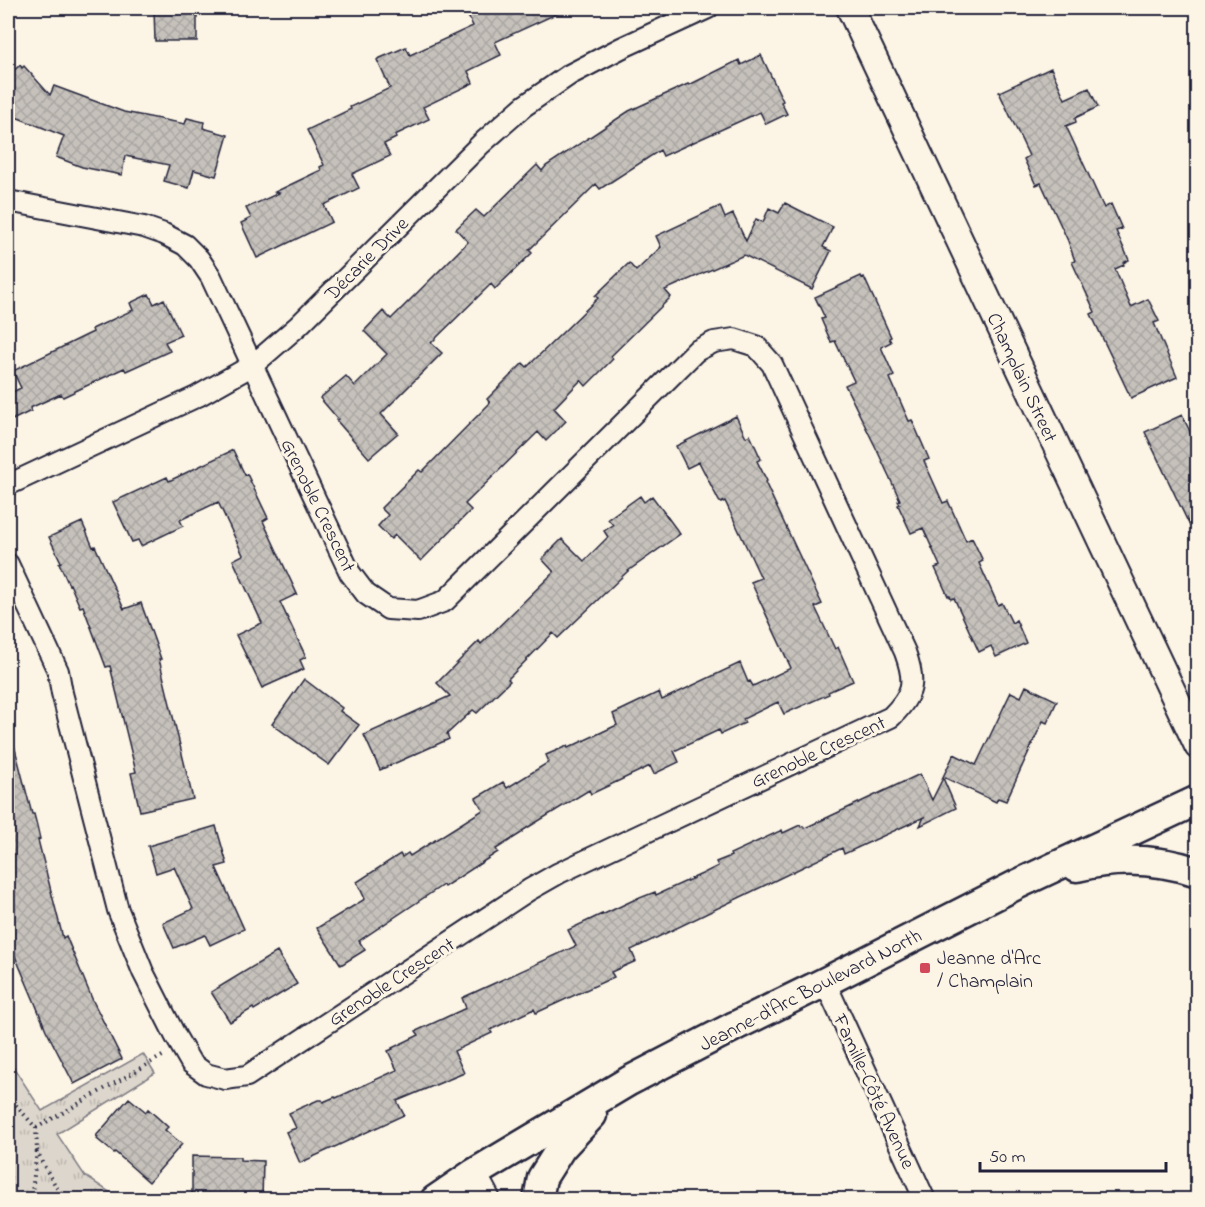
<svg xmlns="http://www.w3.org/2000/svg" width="1205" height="1207" font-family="'Indie Flower',sans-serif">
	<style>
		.park { fill: url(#park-tufts); stroke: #7f7c84; stroke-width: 1.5 }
		.building { fill: url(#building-cross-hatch); stroke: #22223b; stroke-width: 1.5 }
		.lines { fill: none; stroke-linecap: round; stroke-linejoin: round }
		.minor-casing { stroke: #22223b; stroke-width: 24 }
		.tertiary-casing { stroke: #22223b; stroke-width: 30 }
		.secondary-casing { stroke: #22223b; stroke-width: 33 }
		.path { stroke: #22223b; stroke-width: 4; stroke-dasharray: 1.5 4.5; stroke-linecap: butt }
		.minor { stroke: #fcf5e5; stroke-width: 20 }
		.tertiary { stroke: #fcf5e5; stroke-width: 26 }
		.secondary { stroke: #fcf5e5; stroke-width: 28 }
		.poi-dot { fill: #d1495b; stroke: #fcf5e5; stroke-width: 2 }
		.labels { text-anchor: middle; stroke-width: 6; stroke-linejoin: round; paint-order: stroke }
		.street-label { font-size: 20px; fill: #22223b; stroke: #fcf5e5 }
		.poi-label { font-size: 20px; fill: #22223b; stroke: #fcf5e5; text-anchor: start }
	</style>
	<defs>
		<pattern id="park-tufts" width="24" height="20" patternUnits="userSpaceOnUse" patternTransform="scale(1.5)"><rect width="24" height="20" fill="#dcd6cc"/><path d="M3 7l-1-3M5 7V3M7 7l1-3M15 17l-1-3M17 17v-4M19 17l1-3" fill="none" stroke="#bcb7b0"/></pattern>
		<pattern id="building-cross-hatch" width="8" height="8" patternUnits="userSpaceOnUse" patternTransform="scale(1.5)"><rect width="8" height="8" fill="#c6c1bb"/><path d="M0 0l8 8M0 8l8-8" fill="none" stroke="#aaa6a2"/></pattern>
	</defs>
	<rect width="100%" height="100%" fill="#fcf5e5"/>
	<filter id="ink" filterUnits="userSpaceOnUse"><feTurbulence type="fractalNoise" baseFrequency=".0167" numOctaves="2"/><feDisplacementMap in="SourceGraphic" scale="12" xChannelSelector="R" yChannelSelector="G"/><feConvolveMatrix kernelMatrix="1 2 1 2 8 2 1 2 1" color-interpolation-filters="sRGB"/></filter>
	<g filter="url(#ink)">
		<path class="park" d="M 143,1054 L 155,1073 L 57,1134 L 85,1176 L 120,1199 L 8,1199 L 8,1059 L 42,1111 Z"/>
		<path class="building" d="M 154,8 L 197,8 L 197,41 L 155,41 Z
			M 464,8 L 569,8 L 495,42 L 501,55 L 468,71 L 473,83 L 423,107 L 429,119 L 395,135 L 396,138 L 384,144 L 390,156 L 352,174 L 359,188 L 324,205 L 332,222 L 257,258 L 241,223 L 251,218 L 246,208 L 279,193 L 275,192 L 321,170 L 320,167 L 324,165 L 307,130 L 351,109 L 350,107 L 390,88 L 377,60 L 378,59 L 406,47 L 410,55 L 473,26 Z
			M 761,55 L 783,101 L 781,102 L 787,114 L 766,124 L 760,112 L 663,156 L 660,150 L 600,189 L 596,184 L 529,250 L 532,253 L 495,289 L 491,284 L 431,343 L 442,353 L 381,414 L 398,433 L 369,458 L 336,420 L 338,419 L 320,398 L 346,376 L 355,386 L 387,354 L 364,331 L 383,311 L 391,319 L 468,242 L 456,229 L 476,210 L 484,217 L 537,165 L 542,171 L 546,166 L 629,111 L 688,84 L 689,85 L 739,60 L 741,65 Z
			M 20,65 L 22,68 L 24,66 L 50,95 L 54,86 L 124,112 L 185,124 L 187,118 L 204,122 L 203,128 L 228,135 L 216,176 L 194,170 L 189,188 L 164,181 L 169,165 L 125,156 L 122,175 L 82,167 L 56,157 L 64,136 L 8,114 L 8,76 Z
			M 1051,68 L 1065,99 L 1089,88 L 1098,107 L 1075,118 L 1076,122 L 1066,126 L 1104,208 L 1111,204 L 1122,229 L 1116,231 L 1129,260 L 1123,263 L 1124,265 L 1115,269 L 1131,307 L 1148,299 L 1159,321 L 1154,323 L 1177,377 L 1131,398 L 1091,314 L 1095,312 L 1072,262 L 1075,261 L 1068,241 L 1041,183 L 1036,185 L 1024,159 L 1029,156 L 999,92 Z
			M 785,203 L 833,227 L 823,247 L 831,251 L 812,289 L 744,255 L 665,290 L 671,297 L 611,356 L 613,359 L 586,386 L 581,380 L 554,408 L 566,421 L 546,441 L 538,432 L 465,504 L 471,510 L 421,561 L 395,535 L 391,539 L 378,526 L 388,515 L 381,508 L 419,470 L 422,472 L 490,403 L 487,399 L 523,363 L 527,367 L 598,298 L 595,296 L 629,263 L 636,271 L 661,247 L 656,236 L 720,206 L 725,218 L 733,214 L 746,241 L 756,219 L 763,222 L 769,208 L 779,213 Z
			M 861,276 L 862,278 L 864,277 L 891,337 L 889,338 L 891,342 L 881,347 L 894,376 L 890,378 L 909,421 L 912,420 L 929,459 L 924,461 L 943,503 L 948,501 L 966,541 L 972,538 L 983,561 L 979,563 L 998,605 L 1002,603 L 1012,623 L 1016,620 L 1026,643 L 996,657 L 991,646 L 979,652 L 954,598 L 951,599 L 950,596 L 948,596 L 935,568 L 940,566 L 923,528 L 911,533 L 898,505 L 900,504 L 898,501 L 900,500 L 876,448 L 845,385 L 854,381 L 835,341 L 831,342 L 821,319 L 825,318 L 815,297 Z
			M 149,294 L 154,304 L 164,299 L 181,335 L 165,342 L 170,351 L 126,371 L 124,368 L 63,397 L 61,394 L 30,408 L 31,411 L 8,422 L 8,394 L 21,388 L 13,371 L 93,332 L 92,329 L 133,310 L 130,303 Z
			M 1182,415 L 1197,446 L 1197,541 L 1145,432 Z
			M 736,416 L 746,437 L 750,435 L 761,459 L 757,461 L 767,481 L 765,482 L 822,604 L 815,607 L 835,649 L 838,647 L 853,681 L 828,692 L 829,694 L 784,714 L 778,702 L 743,719 L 745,723 L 721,734 L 719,730 L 674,751 L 679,762 L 654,774 L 650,766 L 591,794 L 589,790 L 522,831 L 523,832 L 496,849 L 498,852 L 444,887 L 443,885 L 359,941 L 365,950 L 341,965 L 317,928 L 365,899 L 357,882 L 400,854 L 402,857 L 408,853 L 410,856 L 483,810 L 476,798 L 503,782 L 507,788 L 549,762 L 546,755 L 567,746 L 568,748 L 617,725 L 613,714 L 659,692 L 662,700 L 740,663 L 748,682 L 750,681 L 753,686 L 791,668 L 751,582 L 761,578 L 725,501 L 721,503 L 719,501 L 699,462 L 687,468 L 676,446 Z
			M 233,450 L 245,475 L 247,474 L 268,518 L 263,521 L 297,594 L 280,602 L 306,657 L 300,660 L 304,669 L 262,688 L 236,635 L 262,623 L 233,560 L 243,555 L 218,502 L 180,520 L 183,526 L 141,546 L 138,540 L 132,542 L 113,502 L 167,477 L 169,481 Z
			M 640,496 L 644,502 L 652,496 L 680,534 L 628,571 L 558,638 L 553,633 L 508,679 L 510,681 L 477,713 L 473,710 L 447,734 L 449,739 L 380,770 L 364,735 L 450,696 L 437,683 L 479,641 L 481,644 L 554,572 L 542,559 L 562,539 L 584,561 L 608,537 L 604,531 L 613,525 L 608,519 Z
			M 82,522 L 93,547 L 95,546 L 124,609 L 141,603 L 161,659 L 159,659 L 193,799 L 140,811 L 131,773 L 136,772 L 110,666 L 106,667 L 83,606 L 80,607 L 70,584 L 69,585 L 59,563 L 61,562 L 49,537 Z
			M 304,679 L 342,708 L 340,711 L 359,725 L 329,765 L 272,724 Z
			M 1026,686 L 1057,701 L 1047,723 L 1043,721 L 1006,801 L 998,798 L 996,802 L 943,777 L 954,754 L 976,765 L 1011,692 L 1021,697 Z
			M 14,745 L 32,814 L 34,814 L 37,826 L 40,839 L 38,840 L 63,938 L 66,936 L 93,1001 L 122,1059 L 74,1084 L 46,1030 L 35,1003 L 15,956 L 8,927 L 8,746 Z
			M 920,774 L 932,800 L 943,778 L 956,808 L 920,826 L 924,817 L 844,854 L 842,848 L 631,950 L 636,961 L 611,972 L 614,977 L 536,1013 L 534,1009 L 490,1030 L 492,1033 L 454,1051 L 464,1073 L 397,1101 L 404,1115 L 300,1163 L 286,1132 L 296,1128 L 289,1113 L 318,1100 L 322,1100 L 323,1102 L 335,1097 L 336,1098 L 397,1070 L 388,1051 L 393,1049 L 392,1048 L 419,1035 L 416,1031 L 466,1008 L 462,998 L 576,946 L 568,930 L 602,914 L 602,915 L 640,897 L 640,898 L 655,892 L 656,895 L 702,874 L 718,866 L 716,862 L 731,856 L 730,854 L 782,830 L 783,833 L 800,825 L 801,827 L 803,826 L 805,828 Z
			M 216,826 L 227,864 L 216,867 L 244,929 L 210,945 L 205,935 L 174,948 L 163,923 L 193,909 L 174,867 L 156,873 L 148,846 Z
			M 277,952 L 297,984 L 254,1010 L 253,1008 L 230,1022 L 211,992 Z
			M 129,1098 L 146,1112 L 148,1109 L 168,1127 L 165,1130 L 182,1144 L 149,1182 L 115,1152 L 114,1153 L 97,1139 L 98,1137 L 96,1136 Z
			M 192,1156 L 240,1157 L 240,1160 L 263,1161 L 262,1200 L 192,1200 Z"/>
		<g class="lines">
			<defs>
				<path id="minor" d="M 8,201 L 144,227 L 164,234 L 185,245 L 199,259 L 211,277 L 350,573 L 366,594 L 388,609 L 418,611 L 445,601 L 696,351 L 714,342 L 734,339 L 756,346 L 772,364 L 905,652 C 916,682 914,694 891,717 L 559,873 L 529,890 L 247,1076 L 225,1079 L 206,1074 L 191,1063 L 176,1037 L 143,972 L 118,910 L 62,693 L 58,671 L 8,564
					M 8,485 L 198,396 L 253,365 L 298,326 L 481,144 L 524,106 L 569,75 L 621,48 L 708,8
					M 825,982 L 925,1200"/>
				<path id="tertiary" d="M 850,8 L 1198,746
					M 473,1174 L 487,1200"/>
				<path id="secondary" d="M 1077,867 C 1117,857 1159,859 1198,872
					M 435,1200 L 473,1174 L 629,1081 L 735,1026 L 825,982 L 1018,884 L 1198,800
					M 538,1200 L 542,1178 L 561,1148 L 592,1115"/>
			</defs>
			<use href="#minor" class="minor-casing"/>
			<use href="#tertiary" class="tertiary-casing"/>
			<use href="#secondary" class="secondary-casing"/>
			<path class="path" d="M 8,1096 L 36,1128 L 37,1150 L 31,1200
				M 36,1128 L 164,1055
				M 37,1150 L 43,1164 L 64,1200"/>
			<use href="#minor" class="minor"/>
			<use href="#tertiary" class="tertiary"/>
			<use href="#secondary" class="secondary"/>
		</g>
	</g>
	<rect class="poi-dot" x="919" y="962" width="12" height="12" rx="3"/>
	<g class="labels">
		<g class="street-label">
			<text transform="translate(366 258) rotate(-45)" y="7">Décarie Drive</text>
			<text transform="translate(1023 377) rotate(65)" y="7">Champlain Street</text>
			<text transform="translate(319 505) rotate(64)" y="7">Grenoble Crescent</text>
			<text transform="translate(818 751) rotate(-25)" y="7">Grenoble Crescent</text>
			<text transform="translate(391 981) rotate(-33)" y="7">Grenoble Crescent</text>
			<text transform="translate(810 989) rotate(-27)" y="7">Jeanne-d'Arc Boulevard North</text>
			<text transform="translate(875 1091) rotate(65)" y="7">Famille-Côté Avenue</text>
		</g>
		<g class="poi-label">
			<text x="937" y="964">Jeanne d'Arc<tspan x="937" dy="23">/ Champlain</tspan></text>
		</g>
	</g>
	<rect width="1205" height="1207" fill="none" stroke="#fcf5e5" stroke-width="30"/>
	<rect x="15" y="15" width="1175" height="1177" fill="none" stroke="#22223b" stroke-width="2" filter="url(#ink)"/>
	<path d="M980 1162v9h186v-9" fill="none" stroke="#22223b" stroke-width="3"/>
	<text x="989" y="1162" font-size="18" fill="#22223b" stroke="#fcf5e5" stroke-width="4.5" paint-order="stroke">50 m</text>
</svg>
